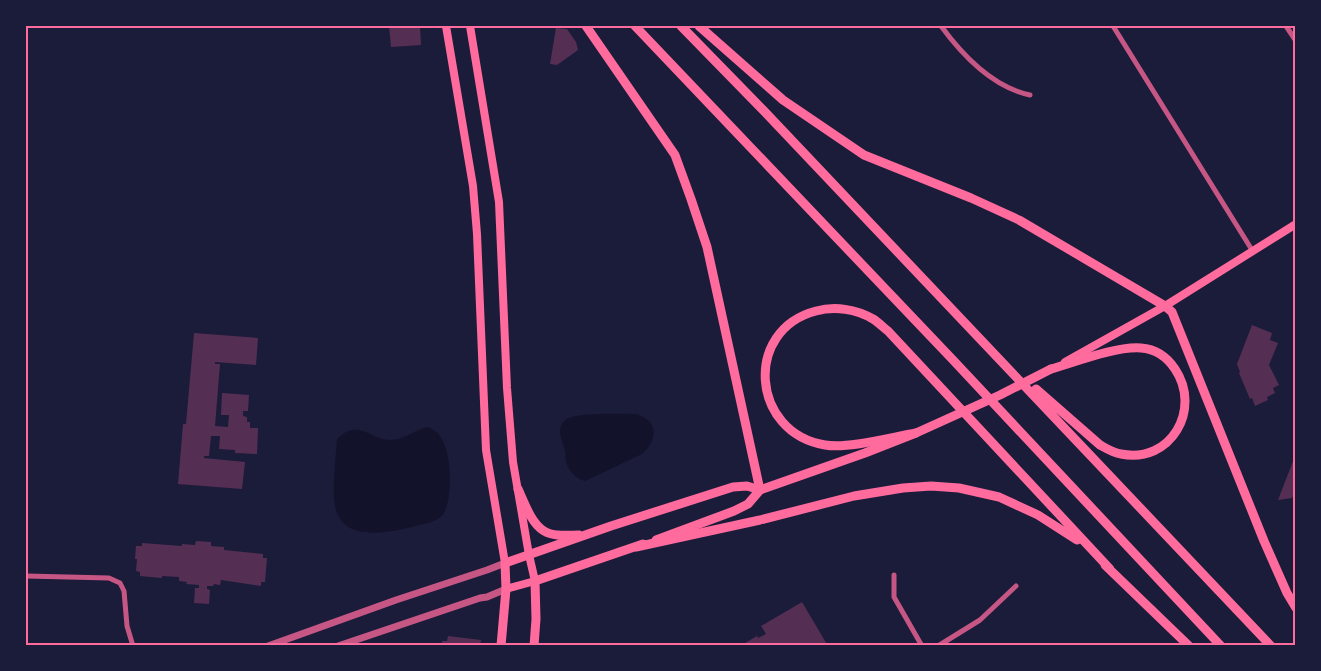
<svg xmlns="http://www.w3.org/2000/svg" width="1321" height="671" font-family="'PT Sans Narrow',sans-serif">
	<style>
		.water { fill: #12122b }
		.building { fill: #542f53 }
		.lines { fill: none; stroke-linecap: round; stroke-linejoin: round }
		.minor { stroke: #c65784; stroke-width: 5 }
		.tertiary { stroke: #c65784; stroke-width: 7 }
		.secondary { stroke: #ff6b9d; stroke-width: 8 }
		.primary { stroke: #ff6b9d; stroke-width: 8 }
		.trunk { stroke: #ff6b9d; stroke-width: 9 }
		.motorway { stroke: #ff6b9d; stroke-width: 9 }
		.neatline { fill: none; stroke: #ff6b9d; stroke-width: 2 }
	</style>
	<rect width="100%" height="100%" fill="#1b1b3a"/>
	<path class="water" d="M 636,414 C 659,421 658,440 642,454 L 585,481 C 576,479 568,470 566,461 C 565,458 566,455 565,451 C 563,441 555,429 565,420 C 575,412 622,414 636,414 Z
		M 427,427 C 451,433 451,475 449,494 C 448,500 447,508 444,513 C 441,518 434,521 428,523 C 402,529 347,547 336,510 C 331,494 336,457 337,439 C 359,418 368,439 390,440 C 403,440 415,430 427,427 Z"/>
	<path class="building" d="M 389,26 L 420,26 L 421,45 L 391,47 Z
		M 556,28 L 567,29 L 576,42 L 578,50 L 557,65 L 550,64 Z
		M 1252,325 L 1272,333 L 1270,340 L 1278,343 L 1269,365 L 1279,385 L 1273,388 L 1275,393 L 1267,397 L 1268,400 L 1255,406 L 1252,398 L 1250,399 L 1239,373 L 1240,372 L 1237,364 Z
		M 194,333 L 258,338 L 256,365 L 215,362 L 215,364 L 220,364 L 215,426 L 228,427 L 229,415 L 221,415 L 222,393 L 249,395 L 248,411 L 243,411 L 243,416 L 247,417 L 247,422 L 250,422 L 250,428 L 258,428 L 257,454 L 235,453 L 235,450 L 219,449 L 220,436 L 211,436 L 209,456 L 204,456 L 204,458 L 245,462 L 242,489 L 178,484 L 183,424 L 186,424 Z
		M 1295,456 L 1296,489 L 1292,498 L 1278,500 Z
		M 196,541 L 211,542 L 211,546 L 224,547 L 224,550 L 263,554 L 263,558 L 267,558 L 265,582 L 261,582 L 261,586 L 221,580 L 220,585 L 214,584 L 213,586 L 207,586 L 207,589 L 210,590 L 209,604 L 194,603 L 195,588 L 199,588 L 199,585 L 186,584 L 187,582 L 179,581 L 179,577 L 162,576 L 162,578 L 140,576 L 140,572 L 136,571 L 137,559 L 135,559 L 136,546 L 142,546 L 142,543 L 182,546 L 182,544 L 195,545 Z
		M 802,602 L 828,646 L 740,646 L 757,636 L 758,638 L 766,634 L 761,626 Z
		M 448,636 L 481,640 L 480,646 L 442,646 L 442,641 L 447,641 Z"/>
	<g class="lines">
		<path class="minor" d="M 941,26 C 963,56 992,87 1030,95
			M 1113,26 L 1252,250
			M 1286,26 L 1296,41
			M 894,575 L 894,597 L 922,646
			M 26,576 L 109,578 L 120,583 L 124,591 L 127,626 L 133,646
			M 938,646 L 980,620 L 1016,586"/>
		<path class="tertiary" d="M 268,646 L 396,600 L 487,570 L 505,563
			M 338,646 L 480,598 L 487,597 L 506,589"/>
		<path class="secondary" d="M 446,26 L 473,186 L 477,234 L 486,450 L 505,563
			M 470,26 L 499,202 L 507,388 L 513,462 L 529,555 L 535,581
			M 1065,362 L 1165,306 L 1296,224"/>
		<path class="primary" d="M 506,589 L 535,581"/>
		<path class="trunk" d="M 518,489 C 524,502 531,523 544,531 C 554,537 568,535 579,535
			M 656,540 L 734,511 L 748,504 L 760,490 L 865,453 L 916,433 L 1000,395 L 1051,369
			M 501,646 L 506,589 L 505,563 L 611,526 L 733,487 L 747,486 L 760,490
			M 534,646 L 536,619 L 535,581 L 643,544"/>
		<path class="motorway" d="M 586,26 L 675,155 L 691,199 L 707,247 L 760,490
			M 635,26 L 953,360 L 1221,646
			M 681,26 L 764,111 L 1271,646
			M 699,26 L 783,100 L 864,155 L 971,198 L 1019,220 L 1165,306 L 1172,312 L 1264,541 L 1287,593 L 1296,608
			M 1036,389 L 1100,445 C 1107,449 1113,453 1121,454 C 1171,464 1202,409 1175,369 C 1167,357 1155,349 1141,348 C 1117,346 1075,362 1051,369
			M 916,433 C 892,437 849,449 825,445 C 751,433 743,330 816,311 C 835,306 856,309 873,319 C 878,322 883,327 888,331 L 1110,569
			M 636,547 L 760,520 L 854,496 L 903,488 L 931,486 L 959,488 L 999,497 L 1038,515 L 1077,540
			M 1105,565 L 1189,646"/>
	</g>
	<rect width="1321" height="671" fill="none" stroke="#1b1b3a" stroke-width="54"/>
	<rect x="27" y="27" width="1267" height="617" class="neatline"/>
</svg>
